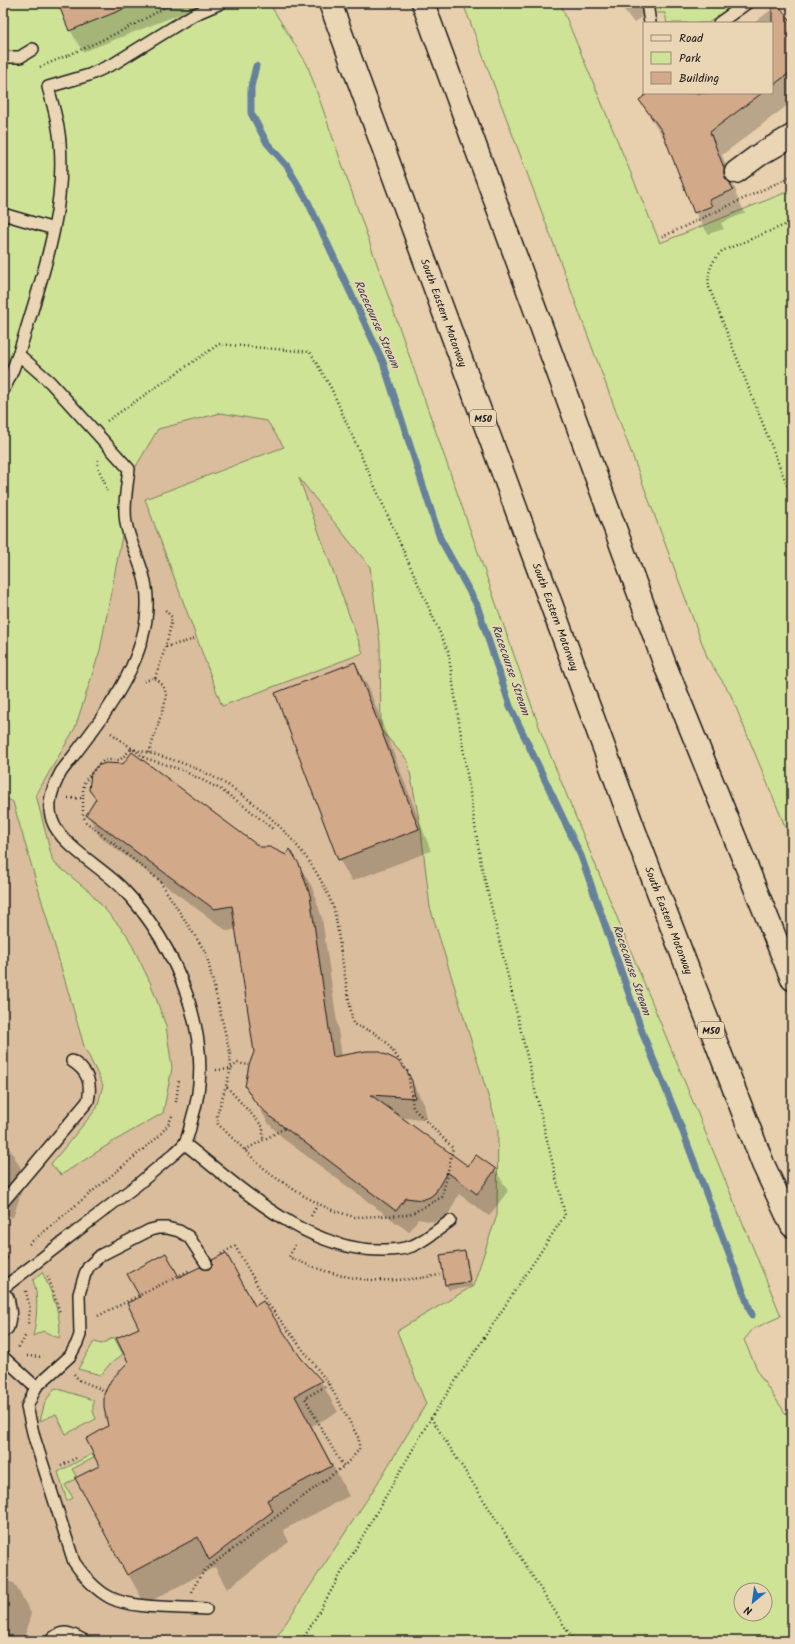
<svg xmlns="http://www.w3.org/2000/svg" width="795" height="1644" font-family="Kalam,sans-serif">
	<style>
		.built { fill: #d9bd9d; fill-rule: evenodd }
		.green { fill: #cfe397; stroke: #76805a; fill-rule: evenodd }
		.shadow { fill: #0003 }
		.lines { fill: none; stroke-linecap: round; stroke-linejoin: round }
		.stream { stroke: #66819c; stroke-width: 7 }
		.building { fill: #d2a989; stroke: #1c1c1c }
		.lane-casing { stroke: #1c1c1c; stroke-width: 14 }
		.street-casing { stroke: #1c1c1c; stroke-width: 25 }
		.highway-casing { stroke: #1c1c1c; stroke-width: 25 }
		.path { stroke: #1c1c1c; stroke-width: 2.5; stroke-dasharray: 1 3; stroke-linecap: butt }
		.lane { stroke: #ead5b4; stroke-width: 11 }
		.street { stroke: #ead5b4; stroke-width: 22 }
		.highway { stroke: #ead5b4; stroke-width: 22 }
		.labels { text-anchor: middle; stroke-width: 4; stroke-linejoin: round; paint-order: stroke }
		.shield { fill: #ead5b4; stroke: #5a544a; stroke-width: 1 }
		.shield-label { font-size: 10px; font-weight: bold; fill: #1c1c1c }
		.street-label { font-size: 11px; fill: #1c1c1c; stroke: #ead5b4 }
		.water-label { font-size: 12px; font-style: italic; fill: #3b4651; stroke: #ead5b4 }
	</style>
	<rect width="100%" height="100%" fill="#e8cfad"/>
	<filter id="ink" filterUnits="userSpaceOnUse"><feTurbulence type="fractalNoise" baseFrequency=".025" numOctaves="2"/><feDisplacementMap in="SourceGraphic" scale="8" xChannelSelector="R" yChannelSelector="G"/><feConvolveMatrix kernelMatrix="1 2 1 2 8 2 1 2 1" color-interpolation-filters="sRGB"/></filter>
	<g filter="url(#ink)">
		<path class="built" d="M 271,155 L 792,1641 L 3,1641 L 3,432 ZM 741,1590 L 765,1590 L 765,1614 L 741,1614 Z"/>
		<path class="green" d="M 3,3 L 269,3 L 307,64 L 542,735 L 781,1316 L 753,1329 L 744,1340 L 760,1376 L 792,1423 L 792,1641 L 274,1641 L 372,1492 L 426,1404 L 397,1331 L 473,1286 L 497,1215 L 498,1128 L 430,907 L 421,830 L 408,761 L 381,730 L 380,642 L 370,567 L 299,478 L 363,653 L 222,706 L 145,499 L 284,447 L 267,421 L 221,413 L 158,429 L 135,468 L 100,650 L 75,728 L 36,795 L 53,862 L 90,892 L 127,935 L 150,982 L 166,1026 L 172,1068 L 163,1113 L 114,1141 L 61,1175 L 51,1164 L 97,1108 L 103,1085 L 84,1046 L 13,802 L 3,796 ZM 741,1590 L 765,1590 L 765,1614 L 741,1614 Z
			M 463,3 L 560,3 L 660,243 L 792,190 L 792,843 L 730,693 L 708,659 L 553,242 Z
			M 659,3 L 736,3 L 708,23 L 667,23 L 665,13 L 657,13 Z
			M 42,1272 C 51,1290 63,1318 59,1338 L 43,1331 L 33,1336 C 37,1320 39,1295 33,1280 Z
			M 114,1337 L 123,1354 L 108,1366 L 101,1375 L 78,1369 L 94,1342 L 102,1344 Z
			M 55,1388 L 93,1400 L 93,1411 L 96,1419 L 66,1434 L 56,1414 L 40,1421 L 45,1402 Z
			M 92,1454 L 94,1458 L 72,1469 L 76,1476 L 74,1477 L 75,1479 L 65,1485 L 73,1498 L 67,1501 L 58,1472 Z"/>
		<path class="shadow" d="M 59,3 L 200,3 L 201,6 L 83,52 L 70,30 Z
			M 619,3 L 660,3 L 634,23 Z
			M 777,5 L 792,25 L 792,102 L 722,155 L 736,191 L 736,195 L 745,213 L 721,223 L 724,229 L 708,234 L 695,212 L 667,142 L 653,122 L 640,100 L 650,93 L 772,93 L 772,23 L 754,23 Z
			M 355,664 L 368,686 L 431,851 L 352,881 L 339,859 Z
			M 90,790 L 260,848 L 299,865 L 312,887 L 322,918 L 342,1057 L 406,1071 L 424,1104 L 427,1119 L 400,1118 L 468,1167 L 495,1169 L 508,1191 L 489,1216 L 459,1194 L 448,1215 L 442,1219 L 435,1222 L 418,1219 L 409,1232 L 285,1140 L 269,1124 L 246,1086 L 255,1052 L 237,929 L 227,931 L 100,837 L 88,815 L 96,801 Z
			M 3,1143 L 8,1146 L 26,1177 L 13,1218 L 3,1212 Z
			M 464,1252 L 467,1257 L 472,1287 L 449,1290 L 446,1285 Z
			M 226,1254 L 255,1307 L 321,1382 L 338,1412 L 312,1426 L 349,1496 L 283,1530 L 289,1542 L 227,1589 L 215,1567 L 145,1604 L 128,1574 L 101,1466 L 109,1427 L 141,1328 L 180,1278 L 203,1270 L 210,1270 Z
			M 3,1580 L 14,1583 L 31,1613 L 24,1641 L 3,1641 Z"/>
		<g class="lines">
			<path class="stream" d="M 256,66 L 251,87 L 251,113 L 267,143 L 287,166 L 308,202 L 383,362 L 440,538 L 477,605 L 510,706 L 581,856 L 644,1037 L 675,1111 L 752,1315"/>
		</g>
		<path class="building" d="M 58,3 L 136,3 L 136,4 L 69,31 Z
			M 772,3 L 777,3 L 792,23 L 792,71 L 772,86 Z
			M 648,93 L 762,93 L 710,132 L 724,168 L 724,174 L 726,179 L 730,183 L 733,190 L 709,200 L 712,206 L 694,213 L 662,131 L 639,100 Z
			M 355,662 L 419,829 L 338,860 L 275,693 Z
			M 132,752 L 260,847 L 270,847 L 286,855 L 290,849 L 299,864 L 310,895 L 333,1057 L 366,1051 L 378,1051 L 397,1060 L 407,1071 L 412,1081 L 415,1098 L 371,1095 L 468,1166 L 476,1155 L 496,1169 L 477,1194 L 447,1172 L 435,1193 L 430,1197 L 422,1200 L 406,1198 L 396,1211 L 272,1118 L 255,1102 L 245,1086 L 249,1065 L 254,1052 L 232,906 L 214,909 L 86,815 L 96,799 L 89,790 L 91,773 L 97,766 L 106,763 L 123,764 Z
			M 465,1251 L 470,1282 L 445,1285 L 440,1255 Z
			M 166,1253 L 179,1277 L 200,1267 L 203,1269 L 209,1269 L 212,1266 L 212,1260 L 226,1253 L 255,1306 L 263,1301 L 301,1358 L 322,1381 L 295,1396 L 332,1466 L 267,1500 L 273,1511 L 209,1560 L 198,1537 L 127,1575 L 75,1478 L 99,1466 L 86,1439 L 108,1426 L 104,1408 L 104,1394 L 111,1380 L 128,1362 L 116,1338 L 139,1328 L 127,1303 L 140,1297 L 127,1274 Z"/>
		<g class="lines">
			<defs>
				<path id="lane" d="M 649,3 L 648,10 L 650,23
					M 719,23 L 747,3
					M 3,57 L 20,57 L 33,49
					M 3,214 L 54,229
					M 3,391 C 16,367 23,339 31,314 C 48,259 65,202 60,143 C 59,124 53,106 48,87 L 89,75 L 115,63 L 193,15 L 221,3
					M 185,1144 C 241,1188 308,1253 385,1250 C 393,1250 404,1249 412,1246 C 423,1242 440,1228 450,1221
					M 3,1202 L 88,1101 C 92,1083 88,1071 72,1061
					M 206,1263 L 189,1237 L 179,1231 L 167,1228 L 158,1228 L 150,1230 L 101,1255 L 89,1266 L 85,1274 L 79,1294 L 80,1335 L 77,1343 L 70,1356 L 36,1387 L 27,1407 L 34,1437 L 74,1562 C 84,1576 95,1590 111,1598 C 133,1609 180,1607 206,1609
					M 3,1288 C 48,1254 92,1219 137,1185 C 150,1174 162,1164 175,1153 C 178,1150 182,1147 184,1144 C 189,1137 190,1126 192,1119 C 217,1041 177,944 122,888 C 103,868 60,845 52,820 C 46,803 53,787 61,772 C 99,722 156,656 146,587 C 143,565 130,545 126,523 C 123,506 127,487 129,469 L 50,382 L 18,354
					M 3,1357 L 36,1387
					M 50,1641 C 62,1627 72,1634 85,1641"/>
				<path id="street" d="M 736,172 L 759,155 L 792,136
					M 3,1300 L 5,1313 L 3,1325"/>
				<g id="highway">
					<path id="s1" d="M 330,3 L 635,832 L 763,1164 L 792,1226"/>
					<path d="M 423,3 L 665,665 L 792,979"/>
				</g>
			</defs>
			<use href="#lane" class="lane-casing"/>
			<use href="#street" class="street-casing"/>
			<use href="#highway" class="highway-casing"/>
			<path class="path" d="M 40,67 C 85,48 130,29 172,3
				M 792,222 L 722,251 C 711,262 707,272 709,287 L 792,498
				M 662,237 L 792,176
				M 107,421 L 219,344 L 310,352 L 331,388 L 448,651 L 481,864 L 565,1215 L 431,1418 L 302,1641
				M 98,460 C 96,468 106,482 107,491
				M 166,647 L 195,639
				M 155,678 C 162,658 169,639 172,617 L 165,610
				M 144,681 L 155,678 C 162,683 167,690 166,699 L 149,753
				M 111,733 L 145,758 L 182,770 L 220,789 L 247,808 L 274,830
				M 131,749 C 160,755 191,764 217,779 C 266,806 316,856 334,910 C 337,921 338,934 340,946 C 344,972 349,998 353,1024 L 375,1033 L 387,1043 L 408,1072 L 413,1108 L 453,1148 L 442,1197 L 409,1215 L 354,1217 L 329,1209 L 304,1196 L 273,1176 L 258,1163 L 218,1124 L 217,1115 L 231,1069 L 230,1053 L 206,953 L 159,880 L 86,822 L 83,815 L 83,789 L 85,781 L 99,764 L 105,760 L 120,760 Z
				M 68,798 L 83,798
				M 216,1070 L 231,1069 L 237,1063 L 249,1065
				M 227,1087 L 263,1127 L 263,1140
				M 176,1102 L 179,1079
				M 245,1150 L 285,1128
				M 311,1216 L 318,1204
				M 29,1244 L 158,1137 L 168,1125 L 173,1114
				M 295,1245 L 289,1257 C 345,1282 380,1285 440,1275
				M 3,1258 L 11,1258
				M 48,1276 L 60,1313
				M 26,1291 L 30,1309 L 28,1325
				M 98,1316 L 190,1270
				M 18,1347 L 22,1343 L 26,1334
				M 27,1356 L 42,1357
				M 74,1374 L 79,1380 L 106,1391
				M 329,1384 L 359,1439 L 359,1450 L 344,1466
				M 431,1418 L 574,1641
				M 61,1466 L 78,1457
				M 192,1592 L 196,1583 L 205,1570 L 344,1466 L 339,1460 L 305,1398 L 329,1384 L 268,1304 L 235,1246 L 221,1254"/>
			<use href="#lane" class="lane"/>
			<use href="#street" class="street"/>
			<use href="#highway" class="highway"/>
		</g>
	</g>
	<g class="labels">
		<g class="shield">
			<rect x="470" y="410" width="26" height="16" rx="3"/>
			<rect x="698" y="1022" width="26" height="16" rx="3"/>
		</g>
		<g class="shield-label">
			<text x="483" y="422">M50</text>
			<text x="711" y="1034">M50</text>
		</g>
		<g class="street-label">
			<text dy="4" stroke="none"><textPath href="#s1" startOffset="330">South Eastern Motorway</textPath></text>
			<text dy="4" stroke="none"><textPath href="#s1" startOffset="654">South Eastern Motorway</textPath></text>
			<text dy="4" stroke="none"><textPath href="#s1" startOffset="978">South Eastern Motorway</textPath></text>
		</g>
		<g class="water-label">
			<text transform="translate(377 324) rotate(66)" y="4">Racecourse Stream</text>
			<text transform="translate(511 670) rotate(71)" y="4">Racecourse Stream</text>
			<text transform="translate(632 970) rotate(71)" y="4">Racecourse Stream</text>
		</g>
	</g>
	<rect width="795" height="1644" fill="none" stroke="#ead5b4" stroke-width="16"/>
	<rect x="8" y="8" width="779" height="1628" fill="none" stroke="#1c1c1c" stroke-width="1.5" filter="url(#ink)"/>
	<rect x="643" y="22" width="130" height="72" fill="#ead5b4" stroke="#988b77"/>
	<rect x="651" y="35" width="20" height="6" fill="#ead5b4" stroke="#988b77"/>
	<text x="679" y="42" font-size="12" fill="#1c1c1c">Road</text>
	<rect x="651" y="52" width="20" height="12" fill="#cfe397" stroke="#988b77"/>
	<text x="679" y="62" font-size="12" fill="#1c1c1c">Park</text>
	<rect x="651" y="72" width="20" height="12" fill="#d2a989" stroke="#988b77"/>
	<text x="679" y="82" font-size="12" fill="#1c1c1c">Building</text>
	<g transform="translate(753 1602) rotate(209)"><circle r="19" fill="#ead5b4" stroke="#988b77"/>
	<path d="M0-3L7 15L0 10L-7 15Z" fill="#1f6fb2"/>
	<text y="-6" font-size="11" font-weight="bold" text-anchor="middle" fill="#1c1c1c">N</text>
	</g>
</svg>
